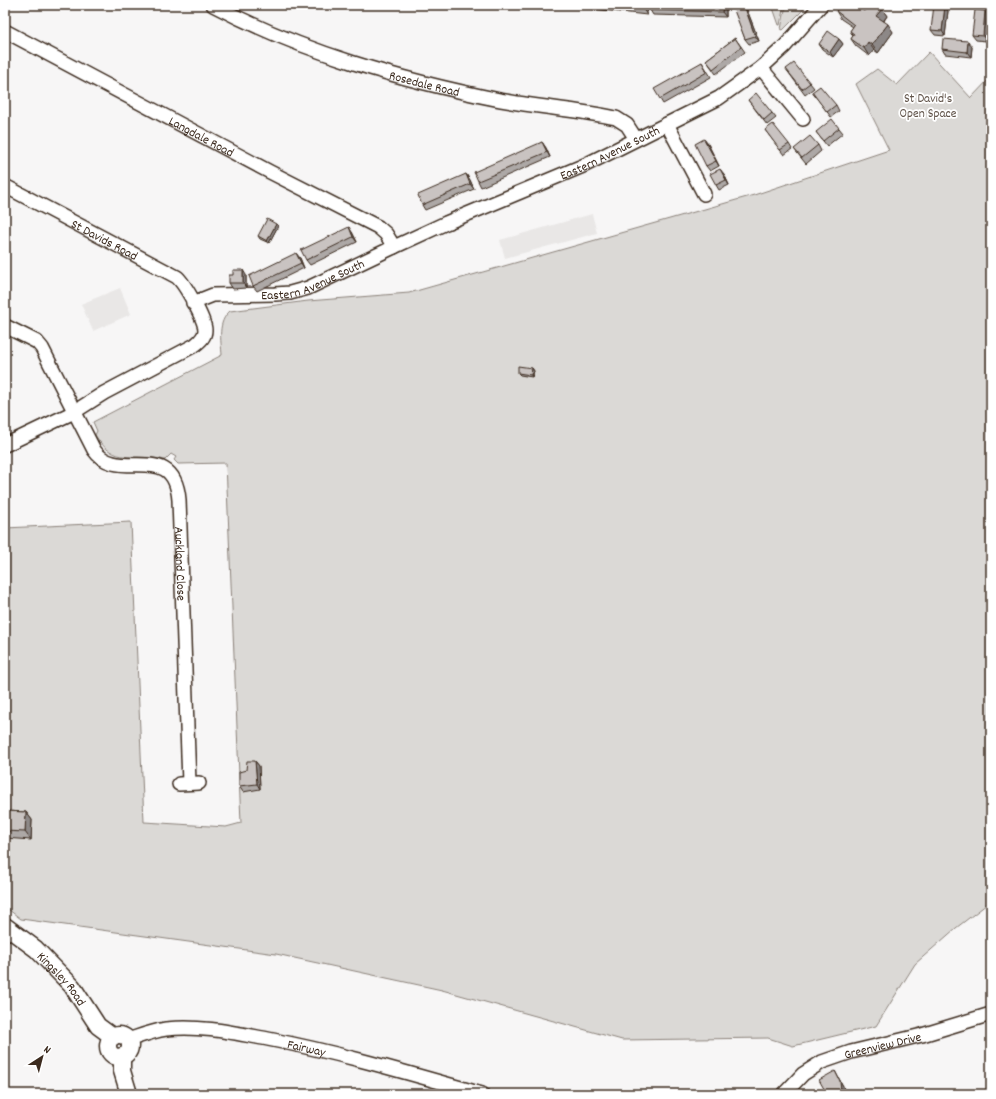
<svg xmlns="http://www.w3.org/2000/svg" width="996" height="1099" font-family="Dekko,sans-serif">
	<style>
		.built { fill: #e9e7e6 }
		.green { fill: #dbd9d6; stroke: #8b827a }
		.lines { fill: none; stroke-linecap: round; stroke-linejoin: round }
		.minor-casing { stroke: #3b2a1e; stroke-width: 16 }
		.major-casing { stroke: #3b2a1e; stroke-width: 19 }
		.minor { stroke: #fff; stroke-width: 13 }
		.major { stroke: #fff; stroke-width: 16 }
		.wall { fill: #ada8a6; stroke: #3b2a1e }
		.shaded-wall { fill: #8d8887; stroke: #3b2a1e }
		.building { fill: #c9c3c1; stroke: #3b2a1e }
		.labels { text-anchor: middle; stroke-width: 3.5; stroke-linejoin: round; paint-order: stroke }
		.street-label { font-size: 13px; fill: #3b2a1e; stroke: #fff }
		.park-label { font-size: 13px; fill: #63564c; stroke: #fff }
	</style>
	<rect width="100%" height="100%" fill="#f7f6f6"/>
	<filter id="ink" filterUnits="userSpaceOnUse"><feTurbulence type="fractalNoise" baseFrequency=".025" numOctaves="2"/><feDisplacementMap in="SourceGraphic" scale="8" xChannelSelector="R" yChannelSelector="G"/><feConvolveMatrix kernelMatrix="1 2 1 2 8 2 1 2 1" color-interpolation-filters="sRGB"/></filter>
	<g filter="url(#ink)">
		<path class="built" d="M 592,214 L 597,233 L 505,258 L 500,240 Z
			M 120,288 L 131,314 L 93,331 L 81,304 Z"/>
		<path class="green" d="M 772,5 L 784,5 L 780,25 L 779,25 Z
			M 786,5 L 807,5 L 800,13 L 783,30 L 781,29 Z
			M 929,52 L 971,98 L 991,77 L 991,901 L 956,928 L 915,964 L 876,1026 L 793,1046 L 768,1038 L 622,1040 L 442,990 L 276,954 L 21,919 L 5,907 L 5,528 L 131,522 L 144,822 L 226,827 L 241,823 L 226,463 L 178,464 L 174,460 L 176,457 L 171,454 L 165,460 C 134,452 115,467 95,435 L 97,431 L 93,422 L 222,355 C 221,340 217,322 230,311 L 308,301 L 409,293 L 754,195 L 889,150 L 856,84 L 877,69 L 897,85 Z"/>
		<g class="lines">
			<defs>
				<g id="minor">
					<path id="s1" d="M 213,5 C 302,52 401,80 500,100 C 538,107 578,110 616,118 L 627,125 L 636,139"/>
					<path id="s2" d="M 5,31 L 270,172 L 378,227 L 386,234 L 394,247"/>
					<path d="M 761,68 L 803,119"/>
					<path d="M 667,124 L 704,194"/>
					<path id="s3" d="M 5,186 L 177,277 C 185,284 205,320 205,330 C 205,337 200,341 195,345 L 104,393 L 74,412 L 5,445"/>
					<path id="s4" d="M 193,303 L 213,295 L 275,294 L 290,293 L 308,288 L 394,247 L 446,223 L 585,165 L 719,98 L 761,68 L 785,46 L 821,5"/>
					<path id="s5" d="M 5,326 L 37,342 L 42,348 L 94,450 C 118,485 174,438 179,500 L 189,783"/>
					<path d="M 179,784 L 199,783"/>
					<path id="s6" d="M 128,1040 C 140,1036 153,1031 166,1029 C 200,1025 235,1033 268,1039 C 341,1053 411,1074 482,1094"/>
					<path id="s7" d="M 784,1094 L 803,1074 L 822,1062 L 851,1052 L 922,1035 L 991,1014"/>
				</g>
				<g id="major">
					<path id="s8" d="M 5,926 L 36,949 L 72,986 L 98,1026 L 113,1037"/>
					<circle cx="119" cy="1046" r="11"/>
					<path d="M 122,1056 L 122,1071 L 129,1094"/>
				</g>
			</defs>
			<use href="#minor" class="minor-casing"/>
			<use href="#major" class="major-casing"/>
			<use href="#minor" class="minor"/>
			<use href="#major" class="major"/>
		</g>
		<path class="wall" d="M 568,5 L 587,5 L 586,8 Z
			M 590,5 L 648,5 L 647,15 L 593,9 Z
			M 650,5 L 726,5 L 726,17 L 653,15 L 650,10 Z
			M 733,5 L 745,5 L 759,41 L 749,44 L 745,39 Z
			M 837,5 L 864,11 L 873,8 L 882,9 L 887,16 L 884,21 L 893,32 L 878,53 L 874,50 L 869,56 L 856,46 L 851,39 L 853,36 L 850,31 L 853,27 L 841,19 L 836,11 L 839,7 Z
			M 948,11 L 945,36 L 935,35 L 931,30 Z
			M 989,16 L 986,41 L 976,40 L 972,35 Z
			M 735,38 L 745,52 L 716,74 L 706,60 Z
			M 839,39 L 843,44 L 833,57 L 822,49 L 819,44 Z
			M 972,47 L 971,57 L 945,54 L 942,49 Z
			M 702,62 L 711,77 L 663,104 L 660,99 Z
			M 786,69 L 810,83 L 814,88 L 805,95 Z
			M 812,92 L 836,105 L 839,111 L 831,117 Z
			M 748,100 L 772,113 L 776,118 L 767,125 Z
			M 839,128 L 843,133 L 827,146 L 816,132 Z
			M 765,130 L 789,144 L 792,149 L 784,155 Z
			M 542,142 L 546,148 L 550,157 L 481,187 L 478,181 Z
			M 708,144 L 719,166 L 710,171 L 706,166 Z
			M 818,145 L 821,151 L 806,164 L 794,149 Z
			M 466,174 L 470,180 L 474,189 L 425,210 L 422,205 Z
			M 724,174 L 729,185 L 719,190 L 716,185 Z
			M 276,224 L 278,226 L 269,243 L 260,239 L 258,236 Z
			M 352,232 L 357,242 L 310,265 L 306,260 Z
			M 300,258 L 304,268 L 257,291 L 253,286 Z
			M 246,275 L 246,288 L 233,289 L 229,283 Z
			M 532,368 L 534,371 L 532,377 L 520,375 L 518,373 Z
			M 255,761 L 259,766 L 260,789 L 243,792 L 239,786 L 246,770 Z
			M 5,811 L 26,812 L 32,820 L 31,840 L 5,838 Z
			M 835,1071 L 838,1077 L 843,1086 L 845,1094 L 827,1094 Z"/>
		<path class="shaded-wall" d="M 644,5 L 648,5 L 647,15 L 643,9 Z
			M 723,5 L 726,5 L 726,17 L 722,12 Z
			M 744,5 L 745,5 L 746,7 L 759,41 L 755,36 Z
			M 945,6 L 948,11 L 945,36 L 942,31 Z
			M 882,9 L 887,16 L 882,23 L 876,16 Z
			M 985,11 L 989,16 L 986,41 L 983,36 Z
			M 888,24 L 893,32 L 878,53 L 872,45 Z
			M 839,39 L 843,44 L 833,57 L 830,52 Z
			M 968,41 L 972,47 L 971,57 L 967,52 Z
			M 868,42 L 874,50 L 869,56 L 864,48 Z
			M 704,139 L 708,144 L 719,166 L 716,161 Z
			M 542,142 L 546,148 L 550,157 L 547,152 Z
			M 720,169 L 724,174 L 729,185 L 726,180 Z
			M 466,174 L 470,180 L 474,189 L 470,184 Z
			M 276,224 L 278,226 L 269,243 L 267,241 Z
			M 349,227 L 352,232 L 357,242 L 353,237 Z
			M 296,253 L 300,258 L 304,268 L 301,263 Z
			M 243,270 L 246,275 L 246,288 L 243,283 Z
			M 532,368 L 534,371 L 532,377 L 531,375 Z
			M 255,761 L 259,766 L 260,789 L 257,784 Z
			M 26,812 L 32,820 L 31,840 L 25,832 Z
			M 835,1071 L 838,1077 L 843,1086 L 845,1094 L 841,1090 Z"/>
		<path class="building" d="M 603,5 L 644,5 L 643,9 Z
			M 650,5 L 723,5 L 722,12 L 650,10 Z
			M 732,5 L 744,5 L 755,36 L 745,39 Z
			M 837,5 L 856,5 L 864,11 L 869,5 L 873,8 L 875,5 L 877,5 L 882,9 L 876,16 L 888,24 L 872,45 L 868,42 L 864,48 L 851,39 L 854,34 L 850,31 L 854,25 L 836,11 L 839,7 Z
			M 934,5 L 945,6 L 942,31 L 931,30 Z
			M 975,10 L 985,11 L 983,36 L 972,35 Z
			M 828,31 L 839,39 L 830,52 L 819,44 Z
			M 735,38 L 741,47 L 713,69 L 706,60 Z
			M 943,39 L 968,41 L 967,52 L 942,49 Z
			M 702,62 L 707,72 L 660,99 L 654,89 Z
			M 794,63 L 810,83 L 802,89 L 786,69 Z
			M 820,86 L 836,105 L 827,112 L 812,92 Z
			M 756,93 L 772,113 L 764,120 L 748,100 Z
			M 832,119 L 839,128 L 823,141 L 816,132 Z
			M 773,124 L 789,144 L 780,150 L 765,130 Z
			M 810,136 L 818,145 L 802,158 L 794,149 Z
			M 704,139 L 716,161 L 706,166 L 695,144 Z
			M 542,142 L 547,152 L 478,181 L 474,172 Z
			M 720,169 L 726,180 L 716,185 L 710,174 Z
			M 466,174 L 470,184 L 422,205 L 418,195 Z
			M 267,219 L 276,224 L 267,241 L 258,236 Z
			M 349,227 L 353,237 L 306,260 L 301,250 Z
			M 296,253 L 301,263 L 253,286 L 249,276 Z
			M 233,270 L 243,270 L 243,283 L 229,283 L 229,275 L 233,275 Z
			M 518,366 L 532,368 L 531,375 L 518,373 Z
			M 247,761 L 255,761 L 257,784 L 239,786 L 239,772 L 246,770 Z
			M 5,811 L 26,812 L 25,832 L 5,831 Z
			M 835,1071 L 840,1081 L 841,1090 L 833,1094 L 827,1094 L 819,1080 Z"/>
	</g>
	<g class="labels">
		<g class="street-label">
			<text dy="5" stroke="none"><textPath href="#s1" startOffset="226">Rosedale Road</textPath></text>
			<text dy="5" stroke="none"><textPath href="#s2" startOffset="223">Langdale Road</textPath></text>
			<text dy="5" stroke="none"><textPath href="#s4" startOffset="448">Eastern Avenue South</textPath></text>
			<text dy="5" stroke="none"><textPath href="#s3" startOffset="113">St Davids Road</textPath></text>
			<text dy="5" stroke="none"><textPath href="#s4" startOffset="124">Eastern Avenue South</textPath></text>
			<text dy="5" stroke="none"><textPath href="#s5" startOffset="333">Auckland Close</textPath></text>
			<text dy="5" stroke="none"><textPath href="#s8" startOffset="78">Kingsley Road</textPath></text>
			<text dy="5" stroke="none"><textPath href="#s7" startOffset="113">Greenview Drive</textPath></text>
			<text dy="5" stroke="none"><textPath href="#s6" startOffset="182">Fairway</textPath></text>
		</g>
		<g class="park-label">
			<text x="928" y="102">St David's<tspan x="928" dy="15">Open Space</tspan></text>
		</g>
	</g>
	<rect width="996" height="1099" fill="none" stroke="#fff" stroke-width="20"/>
	<rect x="10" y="10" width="976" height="1079" fill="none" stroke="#3b2a1e" stroke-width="1.5" filter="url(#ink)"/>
	<g transform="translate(42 1057) rotate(36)" stroke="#ffffff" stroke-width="3" paint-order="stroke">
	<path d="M0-3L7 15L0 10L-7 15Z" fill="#3b2a1e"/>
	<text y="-6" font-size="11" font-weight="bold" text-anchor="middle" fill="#3b2a1e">N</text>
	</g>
</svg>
